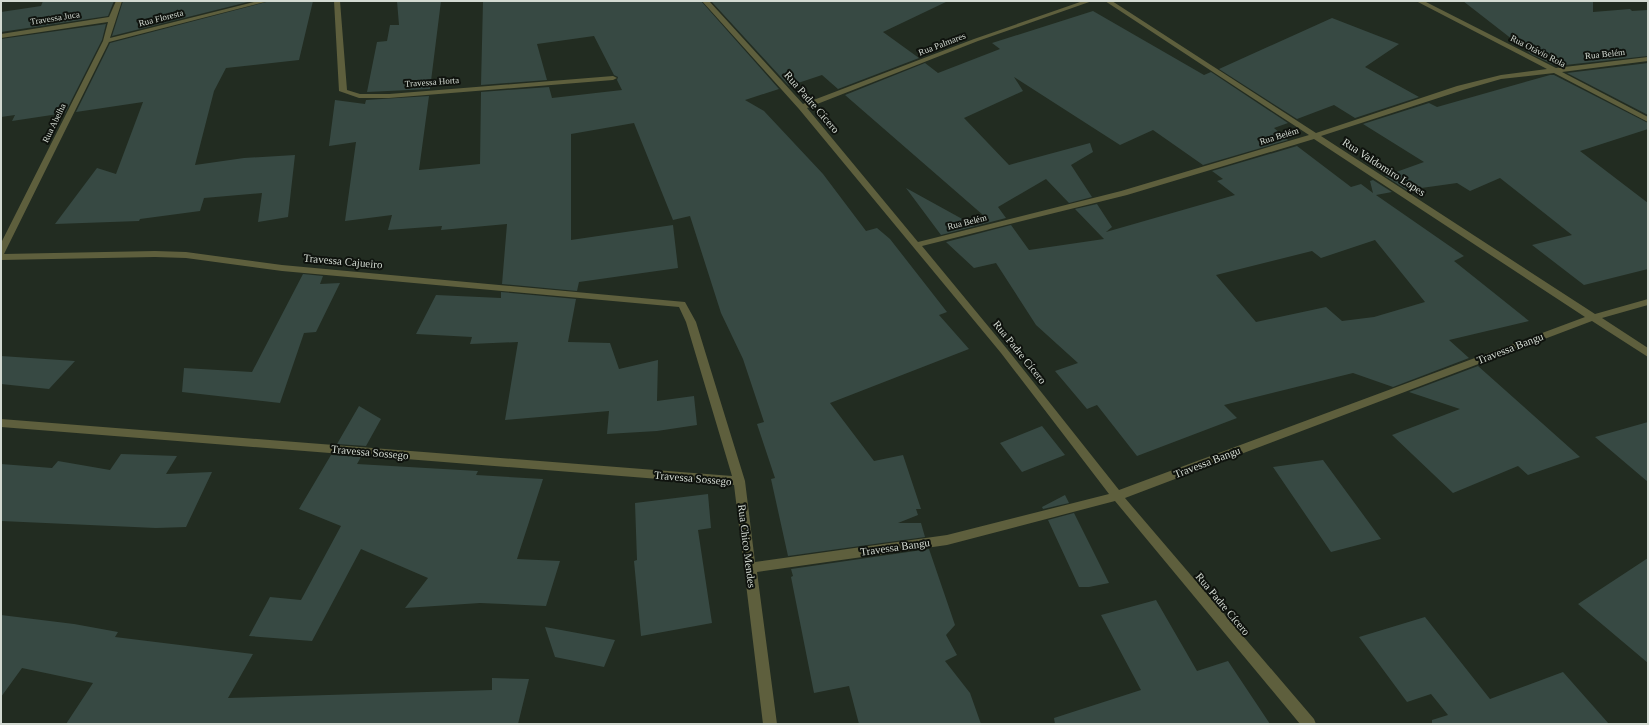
<svg xmlns="http://www.w3.org/2000/svg" width="1649" height="725" font-family="'Times New Roman',serif">
	<style>
		.building { fill: #374943; fill-rule: evenodd }
		.lines { fill: none; stroke-linecap: round; stroke-linejoin: round }
		.minor { fill: #5e5f3d; fill-rule: evenodd }
		.labels { text-anchor: middle; stroke-width: 4; stroke-linejoin: round; paint-order: stroke }
		.far-street-label { font-size: 9px; fill: #d3dad2; stroke: #0f130e }
		.street-label { font-size: 11px; fill: #d3dad2; stroke: #0f130e }
	</style>
	<rect width="100%" height="100%" fill="#222c21"/>
	<path class="building" d="M 43,1 L 114,1 L 108,16 L 1,32 L 1,12 L 41,6 Z
		M 123,1 L 252,1 L 112,36 Z
		M 270,1 L 313,1 L 299,60 L 226,68 L 214,91 L 195,165 L 244,158 L 295,155 L 288,217 L 258,222 L 262,193 L 204,198 L 200,211 L 140,219 L 139,221 L 55,224 L 97,168 L 116,174 L 143,102 L 76,112 L 110,43 Z
		M 397,1 L 441,1 L 430,89 L 367,92 L 377,42 L 387,41 L 390,25 L 399,25 Z
		M 483,1 L 701,1 L 779,89 L 745,100 L 764,111 L 823,174 L 866,231 L 877,228 L 890,239 L 947,312 L 939,315 L 969,349 L 830,403 L 874,461 L 903,455 L 921,509 L 916,509 L 918,515 L 898,523 L 921,523 L 925,537 L 788,556 L 771,479 L 775,478 L 757,424 L 764,422 L 743,359 L 721,313 L 690,216 L 673,220 L 634,123 L 571,134 L 571,240 L 673,225 L 678,268 L 579,282 L 577,291 L 502,284 L 507,224 L 441,230 L 442,226 L 388,230 L 392,215 L 345,221 L 356,142 L 329,146 L 335,100 L 365,104 L 366,100 L 429,96 L 419,170 L 480,164 L 481,92 L 549,87 L 552,98 L 622,90 L 617,80 L 618,77 L 614,75 L 594,36 L 537,44 L 547,80 L 481,85 Z
		M 711,1 L 948,1 L 883,32 L 919,58 L 838,89 L 822,75 L 789,86 Z
		M 1463,1 L 1593,1 L 1593,12 L 1630,9 L 1632,11 L 1648,10 L 1648,56 L 1556,66 L 1531,54 Z
		M 1093,11 L 1204,75 L 1211,72 L 1288,123 L 1274,128 L 1288,140 L 1203,165 L 1153,130 L 1120,145 L 1014,77 L 1023,91 L 964,118 L 1009,165 L 1090,143 L 1093,152 L 1071,165 L 1092,197 L 1069,203 L 1046,179 L 998,207 L 1006,218 L 941,235 L 906,188 L 975,226 L 983,215 L 845,95 L 925,63 L 938,73 L 1000,49 L 992,43 Z
		M 1332,18 L 1399,44 L 1365,67 L 1419,97 L 1355,118 L 1334,105 L 1297,119 L 1219,69 Z
		M 106,24 L 102,40 L 65,113 L 12,121 L 15,115 L 1,117 L 1,39 Z
		M 1648,63 L 1648,115 L 1567,73 Z
		M 1550,75 L 1554,75 L 1648,123 L 1648,129 L 1580,151 L 1648,203 L 1648,269 L 1584,285 L 1532,245 L 1572,235 L 1500,178 L 1470,191 L 1457,183 L 1407,190 L 1385,176 L 1424,162 L 1363,124 L 1429,103 L 1437,107 Z
		M 1297,146 L 1351,187 L 1361,184 L 1373,193 L 1370,181 L 1373,180 L 1392,192 L 1376,195 L 1464,256 L 1454,261 L 1529,321 L 1449,340 L 1469,358 L 1393,387 L 1353,373 L 1224,405 L 1237,418 L 1137,456 L 1097,405 L 1087,409 L 1055,371 L 1078,363 L 1036,325 L 996,263 L 974,268 L 946,242 L 1011,225 L 1029,250 L 1104,239 L 1075,209 L 1097,204 L 1112,227 L 1106,232 L 1235,195 L 1217,181 L 1223,179 L 1212,171 ZM 1375,240 L 1425,302 L 1374,317 L 1342,321 L 1326,307 L 1256,322 L 1216,275 L 1312,251 L 1321,258 Z
		M 303,274 L 323,276 L 320,284 L 340,283 L 316,332 L 304,333 L 280,403 L 182,392 L 184,368 L 252,372 Z
		M 501,292 L 576,299 L 568,342 L 610,343 L 619,369 L 658,360 L 657,401 L 694,396 L 697,425 L 657,431 L 607,434 L 609,411 L 505,420 L 518,342 L 470,344 L 472,337 L 416,334 L 436,295 L 501,298 Z
		M 1,356 L 75,361 L 49,389 L 1,384 Z
		M 1478,366 L 1580,457 L 1528,475 L 1518,466 L 1453,493 L 1392,435 L 1460,409 L 1409,392 Z
		M 359,406 L 381,419 L 366,446 L 337,444 Z
		M 1648,422 L 1648,482 L 1595,437 Z
		M 1042,426 L 1065,455 L 1022,472 L 1000,443 Z
		M 121,454 L 177,456 L 166,474 L 212,472 L 186,527 L 156,528 L 1,521 L 1,464 L 52,468 L 58,461 L 110,470 Z
		M 331,455 L 361,457 L 357,464 L 478,471 L 476,475 L 543,479 L 517,559 L 560,561 L 546,606 L 480,603 L 405,608 L 428,578 L 361,549 L 312,641 L 249,636 L 270,597 L 301,600 L 341,526 L 299,509 Z
		M 1323,460 L 1381,539 L 1331,552 L 1273,467 Z
		M 708,494 L 711,528 L 698,530 L 712,623 L 641,636 L 634,561 L 637,560 L 635,503 Z
		M 1065,495 L 1069,503 L 1043,509 L 1042,507 Z
		M 1074,513 L 1109,583 L 1089,587 L 1079,587 L 1048,520 Z
		M 929,549 L 955,625 L 946,635 L 957,655 L 945,661 L 970,693 L 981,724 L 859,724 L 849,686 L 814,693 L 791,577 L 793,576 L 791,569 Z
		M 1648,558 L 1648,663 L 1578,604 Z
		M 1156,600 L 1197,671 L 1228,661 L 1270,724 L 1055,724 L 1054,718 L 1141,690 L 1101,615 Z
		M 1,615 L 74,624 L 118,632 L 115,637 L 253,654 L 228,698 L 492,690 L 492,678 L 529,679 L 518,724 L 66,724 L 93,683 L 22,668 L 1,697 Z
		M 1425,617 L 1490,699 L 1563,672 L 1609,724 L 1432,724 L 1432,720 L 1448,715 L 1431,694 L 1407,702 L 1359,637 Z
		M 545,627 L 615,640 L 604,667 L 555,657 Z"/>
	<g class="lines">
		<path class="minor" d="M 116,1 L 122,1 L 110,38 L 258,1 L 269,1 L 109,42 L 4,254 L 155,251 L 186,252 L 282,265 L 685,302 L 696,322 L 745,481 L 755,562 L 947,535 L 1109,494 L 1001,353 L 799,109 L 702,1 L 709,1 L 803,104 L 974,39 L 1083,1 L 1092,1 L 978,41 L 807,108 L 918,242 L 1121,191 L 1309,135 L 1105,1 L 1112,1 L 1316,133 L 1457,86 L 1501,75 L 1547,69 L 1416,1 L 1424,1 L 1556,68 L 1648,57 L 1648,61 L 1562,72 L 1648,117 L 1648,122 L 1554,73 L 1501,79 L 1463,90 L 1321,136 L 1595,314 L 1648,299 L 1648,305 L 1602,318 L 1648,348 L 1648,357 L 1592,321 L 1125,498 L 1314,719 L 1316,724 L 1300,724 L 1115,501 L 947,545 L 757,572 L 777,724 L 763,724 L 734,485 L 1,427 L 1,419 L 732,476 L 686,322 L 679,307 L 282,271 L 186,258 L 155,257 L 1,260 L 1,243 L 103,41 L 108,22 L 1,38 L 1,34 L 109,17 ZM 1314,139 L 1585,317 L 1119,490 L 1007,349 L 922,246 L 1127,195 Z
			M 334,1 L 340,1 L 347,90 L 360,94 L 389,94 L 613,76 L 617,78 L 613,80 L 389,98 L 359,98 L 339,91 Z"/>
	</g>
	<g class="labels">
		<g class="far-street-label">
			<text transform="translate(55 18) rotate(-9)" y="3">Travessa Juca</text>
			<text transform="translate(161 18) rotate(-14)" y="3">Rua Floresta</text>
			<text transform="translate(942 44) rotate(-21)" y="3">Rua Palmares</text>
			<text transform="translate(1538 51) rotate(27)" y="3">Rua Otávio Rola</text>
			<text transform="translate(1605 54) rotate(-6)" y="3">Rua Belém</text>
			<text transform="translate(432 82) rotate(-4)" y="3">Travessa Horta</text>
			<text transform="translate(54 123) rotate(-64)" y="3">Rua Abelha</text>
			<text transform="translate(1279 136) rotate(-17)" y="3">Rua Belém</text>
			<text transform="translate(967 222) rotate(-14)" y="3">Rua Belém</text>
		</g>
		<g class="street-label">
			<text transform="translate(812 102) rotate(49)" y="4">Rua Padre Cícero</text>
			<text transform="translate(1384 167) rotate(33)" y="4">Rua Valdomiro Lopes</text>
			<text transform="translate(343 261) rotate(5)" y="4">Travessa Cajueiro</text>
			<text transform="translate(1510 348) rotate(-21)" y="4">Travessa Bangu</text>
			<text transform="translate(1020 352) rotate(51)" y="4">Rua Padre Cícero</text>
			<text transform="translate(370 452) rotate(5)" y="4">Travessa Sossego</text>
			<text transform="translate(1207 462) rotate(-21)" y="4">Travessa Bangu</text>
			<text transform="translate(693 478) rotate(5)" y="4">Travessa Sossego</text>
			<text transform="translate(747 546) rotate(83)" y="4">Rua Chico Mendes</text>
			<text transform="translate(895 547) rotate(-8)" y="4">Travessa Bangu</text>
			<text transform="translate(1223 604) rotate(50)" y="4">Rua Padre Cícero</text>
		</g>
	</g>
	<rect width="1649" height="725" fill="none" stroke="#d3dad2" stroke-width="4"/>
</svg>
